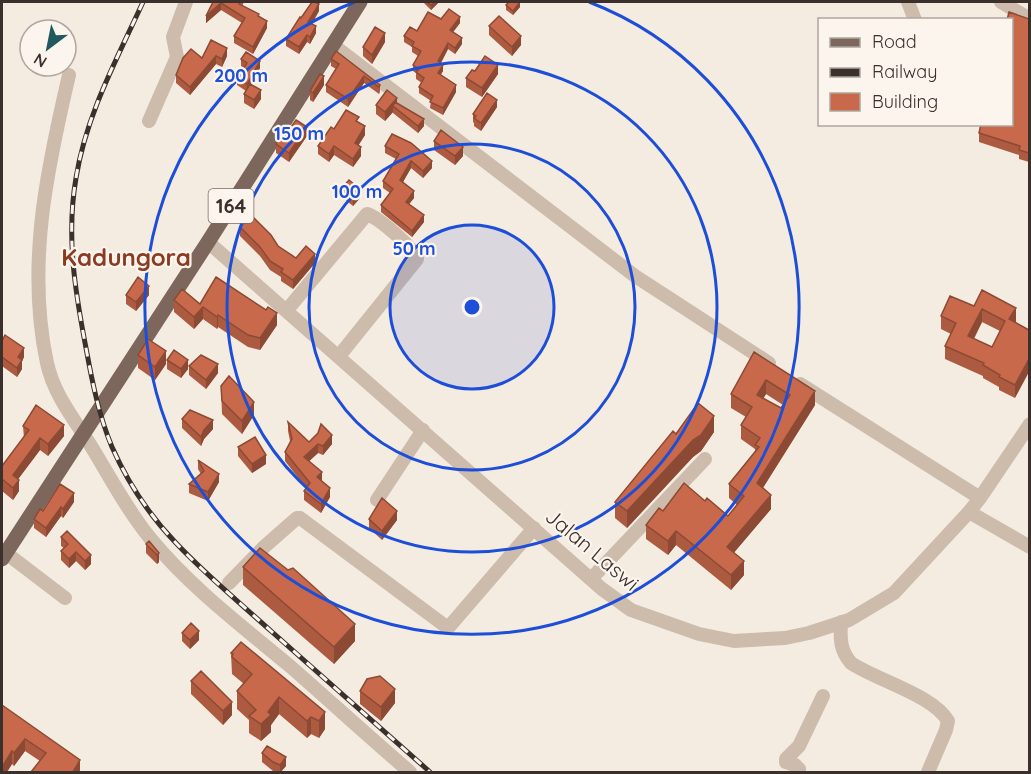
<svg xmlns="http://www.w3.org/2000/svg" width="1031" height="774" font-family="Quicksand,sans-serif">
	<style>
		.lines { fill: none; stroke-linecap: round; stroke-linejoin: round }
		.minor { stroke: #cdbbac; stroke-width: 14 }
		.major { stroke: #7d675c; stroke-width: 15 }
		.rail-casing { stroke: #3b302b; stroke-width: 5 }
		.rail { stroke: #fbf5ee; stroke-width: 3; stroke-dasharray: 9; stroke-linecap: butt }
		.wall { fill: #ac5a40; fill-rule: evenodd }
		.shaded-wall { fill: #8c4a34 }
		.building { fill: #c8694b; stroke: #8c4a34; stroke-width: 1.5; fill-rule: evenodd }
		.ring { fill: none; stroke: #1d4ed8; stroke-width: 3 }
		.labels { text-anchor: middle; stroke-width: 4.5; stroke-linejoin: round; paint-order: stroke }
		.shield { fill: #fbf5ee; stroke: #756b66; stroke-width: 1.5 }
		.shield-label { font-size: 20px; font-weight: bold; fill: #3b302b }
		.street-label { font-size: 21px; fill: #3b302b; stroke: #fbf5ee }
		.quarter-label { font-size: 24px; font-weight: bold; fill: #8c3b22; stroke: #fbf5ee }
		.centre { fill: #1d4ed8; stroke: #fbf5ee; stroke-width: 3 }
		.ring-label { font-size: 18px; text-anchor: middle; font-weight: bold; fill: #1d4ed8; stroke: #fbf5ee; stroke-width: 4.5; stroke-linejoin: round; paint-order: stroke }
	</style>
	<rect width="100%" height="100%" fill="#f4ebe1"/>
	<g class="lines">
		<path class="minor" d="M 908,2 L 915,20
			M 1001,2 L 1030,19
			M 333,45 L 635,276 L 769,363
			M 69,75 C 47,169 26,266 47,363 C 54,395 74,419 91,446 C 110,477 127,510 150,538 C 190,587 242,626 291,667 C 331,702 370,738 410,772
			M 149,121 L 177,57 L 173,37 L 186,2
			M 208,242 L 602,589 L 631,610 L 699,634 L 734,641 L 785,638 L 809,633 L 849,620 L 894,593 L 969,512 L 980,498 L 1030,424
			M 287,310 L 367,214 C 379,218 413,247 417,259 L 339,356
			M 800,384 L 980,498
			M 377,500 L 423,430
			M 969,512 L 1030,547
			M 6,553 L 65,598
			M 591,579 L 705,459
			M 229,583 L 264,547 L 297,518 L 300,518 L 448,628 L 534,528
			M 841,622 C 840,639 840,650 851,663 C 876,680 933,695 948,721 L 946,730 L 928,772
			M 797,772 L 799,769 L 795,765 L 786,762 L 786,759 L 799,746 L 823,696"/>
		<path class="major" d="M 2,559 L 208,242 L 360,2"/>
		<defs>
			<path id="rail" d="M 143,2 C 117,59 86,115 76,178 C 66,236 75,291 86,348 C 92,381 99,416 112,447 C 127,481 150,516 176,543 C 205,574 239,602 271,631 C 324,678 377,725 430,772"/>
		</defs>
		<use href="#rail" class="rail-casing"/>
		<use href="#rail" class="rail"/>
	</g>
	<path class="wall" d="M 213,2 L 244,2 L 242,6 L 259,16 L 267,28 L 253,54 L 234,43 L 234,36 L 242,23 L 221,10 L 206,23 Z
		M 424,2 L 438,2 L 438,3 L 431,10 L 424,3 Z
		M 506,5 L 520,7 L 513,15 L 506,10 Z
		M 319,11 L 312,24 L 316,33 L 310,44 L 307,42 L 299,54 L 286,46 L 286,39 L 301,18 Z
		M 441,19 L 460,23 L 453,32 L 462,44 L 455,54 L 448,49 L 441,63 L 443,71 L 440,75 L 456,92 L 443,115 L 430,108 L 431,101 L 419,93 L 419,87 L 422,83 L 416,79 L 416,73 L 413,71 L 413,65 L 418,56 L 412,52 L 412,47 L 404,42 L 404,36 L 417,31 Z
		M 1029,19 L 1029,162 L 1019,159 L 1019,155 L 979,142 L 979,133 Z
		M 489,26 L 521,45 L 512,56 L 489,35 Z
		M 385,42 L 372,64 L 363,56 L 363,47 Z
		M 227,56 L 222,67 L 216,64 L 190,95 L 176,83 L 176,75 L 202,58 Z
		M 241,59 L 260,68 L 251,84 L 261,99 L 254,109 L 244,103 L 244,94 L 246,91 L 237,85 L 237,79 L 244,68 L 241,66 Z
		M 331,59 L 380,85 L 380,92 L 379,94 L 364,83 L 348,107 L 326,92 L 326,85 L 336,69 L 331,66 Z
		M 475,71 L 498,74 L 482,97 L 466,87 L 466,78 Z
		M 324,85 L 313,102 L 310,100 L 310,91 Z
		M 397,103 L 424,126 L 418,133 L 393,113 L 393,112 L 385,121 L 376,114 L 376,105 Z
		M 497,107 L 481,131 L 474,126 L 474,123 L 473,122 L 473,114 Z
		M 359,122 L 365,135 L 358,145 L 361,156 L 353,167 L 334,155 L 329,162 L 318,154 L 318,146 L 334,129 Z
		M 307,136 L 289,162 L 276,153 L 276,144 L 284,137 Z
		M 434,141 L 463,156 L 455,165 L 434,150 Z
		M 385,146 L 432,168 L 423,178 L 411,168 L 403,182 L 414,198 L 409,204 L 424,222 L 412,237 L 381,212 L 381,205 L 390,193 L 383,188 L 383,181 L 396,159 L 385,153 Z
		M 342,188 L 360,198 L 353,206 L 342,197 Z
		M 240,227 L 278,246 L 296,258 L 315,263 L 293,289 L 281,281 L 281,277 L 270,270 L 260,256 L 240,236 Z
		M 126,295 L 149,295 L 136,311 L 126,304 Z
		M 174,300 L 200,304 L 277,325 L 260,350 L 248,347 L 218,327 L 217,329 L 203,319 L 194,329 L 174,312 Z
		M 974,306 L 1016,321 L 1015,398 L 999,390 L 999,387 L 983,378 L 983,376 L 945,359 L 945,346 L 951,334 L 941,329 L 941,316 ZM 982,322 L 1000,331 L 992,347 L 974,339 Z
		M 2,341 L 24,357 L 22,361 L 22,369 L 17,377 L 2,366 Z
		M 754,352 L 815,405 L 763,488 L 771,509 L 734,552 L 744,575 L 731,590 L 676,545 L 668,555 L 646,539 L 646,525 L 663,511 L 705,501 L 728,516 L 737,505 L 729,498 L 729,484 L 755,451 L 755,449 L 741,439 L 741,425 L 746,417 L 731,408 L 731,394 ZM 766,394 L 783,405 L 781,408 L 763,398 Z
		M 138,355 L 166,364 L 155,380 L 138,368 Z
		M 167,360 L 188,369 L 181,378 L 167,369 Z
		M 189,366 L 218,373 L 206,389 L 189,375 Z
		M 221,386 L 254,415 L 242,434 L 222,414 Z
		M 182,419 L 213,429 L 204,439 L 201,446 L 182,428 Z
		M 288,422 L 309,442 L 332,444 L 323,455 L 318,453 L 309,461 L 322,481 L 330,497 L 321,513 L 304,500 L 304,491 L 306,488 L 285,461 L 285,452 L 290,441 L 288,431 Z
		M 23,426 L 64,436 L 48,456 L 40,450 L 18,479 L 19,491 L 13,500 L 2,491 L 2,466 L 24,438 Z
		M 714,432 L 701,451 L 693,457 L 627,528 L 615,518 L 615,502 L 676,434 Z
		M 238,447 L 266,464 L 252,473 L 238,456 Z
		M 198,460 L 219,482 L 208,501 L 189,493 L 189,484 L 201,474 L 198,469 Z
		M 74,502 L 63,518 L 61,516 L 46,537 L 34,528 L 34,519 L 43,511 Z
		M 369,519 L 397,520 L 382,540 L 369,528 Z
		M 61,537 L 91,564 L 85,570 L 76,561 L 69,568 L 61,560 L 61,551 L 64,548 L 61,546 Z
		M 146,544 L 159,553 L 159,562 L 157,564 L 146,553 Z
		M 243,567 L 355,641 L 334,664 L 243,585 Z
		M 182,633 L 199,640 L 190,649 L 182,641 Z
		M 231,653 L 325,712 L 325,729 L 319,738 L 311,734 L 307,738 L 279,714 L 271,725 L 271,732 L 261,741 L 249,733 L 249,720 L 237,709 L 237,691 L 244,684 L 232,674 Z
		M 191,681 L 232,715 L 223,725 L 191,694 Z
		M 360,691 L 395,703 L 381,721 L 360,704 Z
		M 2,705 L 80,772 L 40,761 L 25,751 L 14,766 L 12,764 L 7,772 L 2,772 Z
		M 262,753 L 286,766 L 281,772 L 273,771 L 262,762 Z"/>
	<path class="shaded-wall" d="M 435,2 L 438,2 L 438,3 L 431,10 L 431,5 Z
		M 520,2 L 520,7 L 513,15 L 513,11 Z
		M 221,3 L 221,10 L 206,23 L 206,16 Z
		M 319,4 L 319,11 L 308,29 L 308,22 Z
		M 460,17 L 460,23 L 450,36 L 450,30 Z
		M 267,21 L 267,28 L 253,54 L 253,47 Z
		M 316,26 L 316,33 L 310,44 L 310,37 Z
		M 385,33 L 385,42 L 372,64 L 372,55 Z
		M 307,35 L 307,42 L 299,54 L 299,47 Z
		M 521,36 L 521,45 L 512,56 L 512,47 Z
		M 462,38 L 462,44 L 455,54 L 455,48 Z
		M 448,43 L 448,49 L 438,68 L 438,61 Z
		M 227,48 L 227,56 L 222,67 L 222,59 Z
		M 216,56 L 216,64 L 190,95 L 190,87 Z
		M 260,61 L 260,68 L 247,91 L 247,84 Z
		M 443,65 L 443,71 L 438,80 L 438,73 Z
		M 498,65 L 498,74 L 482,97 L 482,88 Z
		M 324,76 L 324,85 L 313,102 L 313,93 Z
		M 364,76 L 364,83 L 348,107 L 348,99 Z
		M 456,85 L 456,92 L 443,115 L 443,108 Z
		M 261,90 L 261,99 L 254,109 L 254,100 Z
		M 397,98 L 397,107 L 393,106 L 393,112 L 385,121 L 385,112 Z
		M 497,100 L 497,107 L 481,131 L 481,123 Z
		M 424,119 L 424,126 L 418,133 L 418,126 Z
		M 365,126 L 365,135 L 355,151 L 355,143 Z
		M 307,127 L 307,136 L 289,162 L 289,153 Z
		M 334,146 L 334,155 L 329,162 L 329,154 Z
		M 361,147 L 361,156 L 353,167 L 353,159 Z
		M 463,147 L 463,156 L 455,165 L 455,156 Z
		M 411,161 L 411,168 L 400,187 L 400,180 Z
		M 432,161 L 432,168 L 423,178 L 423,171 Z
		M 360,189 L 360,198 L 353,206 L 353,197 Z
		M 414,191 L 414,198 L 406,208 L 406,202 Z
		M 424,215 L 424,222 L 412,237 L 412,231 Z
		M 315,254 L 315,263 L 293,289 L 293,280 Z
		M 149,286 L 149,295 L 136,311 L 136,302 Z
		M 203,307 L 203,319 L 194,329 L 194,317 Z
		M 1016,308 L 1016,321 L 1009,332 L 1009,319 Z
		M 982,309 L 982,322 L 968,349 L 968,336 Z
		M 277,313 L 277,325 L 260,350 L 260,338 Z
		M 218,315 L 218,327 L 217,329 L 217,317 Z
		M 24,348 L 24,357 L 22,361 L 22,369 L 17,377 L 17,368 L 18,357 Z
		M 166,351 L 166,364 L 155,380 L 155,367 Z
		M 1029,359 L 1029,372 L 1015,398 L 1015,385 Z
		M 188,360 L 188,369 L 181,378 L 181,369 Z
		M 218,364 L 218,373 L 206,389 L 206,380 Z
		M 766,380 L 766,394 L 757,409 L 757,395 Z
		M 815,391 L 815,405 L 757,497 L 757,483 Z
		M 254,402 L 254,415 L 242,434 L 242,421 Z
		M 714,416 L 714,432 L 701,451 L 693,457 L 627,528 L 627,511 Z
		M 213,420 L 213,429 L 204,439 L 201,446 L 201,437 L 204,430 Z
		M 64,425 L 64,436 L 48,456 L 48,444 Z
		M 332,435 L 332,444 L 323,455 L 323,446 Z
		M 40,438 L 40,450 L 13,486 L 13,475 Z
		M 318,444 L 318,453 L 304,466 L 304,457 Z
		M 266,455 L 266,464 L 252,473 L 252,464 Z
		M 322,472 L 322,481 L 317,477 Z
		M 219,474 L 219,482 L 208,501 L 208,492 Z
		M 19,480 L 19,491 L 13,500 L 13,488 Z
		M 330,488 L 330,497 L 321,513 L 321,504 Z
		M 74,493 L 74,502 L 63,518 L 63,509 Z
		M 771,495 L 771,509 L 727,561 L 727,547 Z
		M 61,507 L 61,516 L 46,537 L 46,528 Z
		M 397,511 L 397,520 L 382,540 L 382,531 Z
		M 676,531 L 676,545 L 668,555 L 668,541 Z
		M 76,552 L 76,561 L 69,568 L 69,559 Z
		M 159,553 L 159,562 L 157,564 L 157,555 Z
		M 91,555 L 91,564 L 85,570 L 85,561 Z
		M 744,561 L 744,575 L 731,590 L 731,575 Z
		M 355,624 L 355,641 L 334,664 L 334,647 Z
		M 199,631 L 199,640 L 190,649 L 190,640 Z
		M 395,689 L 395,703 L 381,721 L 381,707 Z
		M 279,697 L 279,714 L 271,725 L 271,732 L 261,741 L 261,724 L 268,712 Z
		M 232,702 L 232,715 L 223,725 L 223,711 Z
		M 325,712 L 325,729 L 319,738 L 319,721 Z
		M 311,717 L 311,734 L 307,738 L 307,721 Z
		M 25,739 L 25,751 L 14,766 L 14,753 Z
		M 12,751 L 12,764 L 7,772 L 2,772 L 2,767 Z
		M 286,757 L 286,766 L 280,772 L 280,765 Z
		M 80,760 L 80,772 L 73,772 Z"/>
	<path class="building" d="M 213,2 L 240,2 L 239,4 L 259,14 L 258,16 L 267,21 L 253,47 L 234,36 L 245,18 L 221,3 L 206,16 Z
		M 312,2 L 315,2 L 319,4 L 308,22 L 316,26 L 310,37 L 307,35 L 299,47 L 286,39 L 300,17 L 301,18 Z
		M 427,2 L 435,2 L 431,5 Z
		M 509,2 L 520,2 L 513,11 L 506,5 Z
		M 449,9 L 460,17 L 450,30 L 462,38 L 455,48 L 448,43 L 438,61 L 443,65 L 438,73 L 456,85 L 443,108 L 430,102 L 433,96 L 419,87 L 424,78 L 416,72 L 419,69 L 413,65 L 421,51 L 412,46 L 414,42 L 404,36 L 410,27 L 417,31 L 428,12 L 441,19 Z
		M 1009,12 L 1029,19 L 1029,153 L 1019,150 L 1020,146 L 979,133 L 981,124 L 1011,124 L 1011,20 L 1007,20 Z
		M 499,16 L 521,36 L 512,47 L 489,26 Z
		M 375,27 L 385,33 L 372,55 L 363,47 Z
		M 211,40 L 227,48 L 222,59 L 216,56 L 190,87 L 176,75 L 183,58 L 191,49 L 202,58 Z
		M 336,51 L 380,85 L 379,87 L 364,76 L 348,99 L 326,85 L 339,64 L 331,59 Z
		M 246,52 L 260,61 L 247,84 L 237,79 L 247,63 L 241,59 Z
		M 485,56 L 498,65 L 482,88 L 466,78 L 472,70 L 475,71 Z
		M 320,74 L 324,76 L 313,93 L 310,91 Z
		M 250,84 L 261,90 L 254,100 L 244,94 Z
		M 387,90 L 397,98 L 385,112 L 376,105 Z
		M 487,93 L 497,100 L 481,123 L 474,118 L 476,116 L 473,114 Z
		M 395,102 L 424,119 L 418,126 L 393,106 Z
		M 346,110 L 359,117 L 356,121 L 365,126 L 355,143 L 361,147 L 353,159 L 334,146 L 329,154 L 318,146 L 331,127 L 334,129 Z
		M 296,120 L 307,127 L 289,153 L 276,144 L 281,135 L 284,137 Z
		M 441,130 L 463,147 L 455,156 L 434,141 Z
		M 392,134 L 411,143 L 432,161 L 423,171 L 411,161 L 400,180 L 414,191 L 406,202 L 424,215 L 412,231 L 381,205 L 393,189 L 383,181 L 399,154 L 385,146 Z
		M 349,180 L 360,189 L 353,197 L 342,188 Z
		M 251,215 L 271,235 L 278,246 L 296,258 L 306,246 L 315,254 L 293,280 L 281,272 L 283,269 L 270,261 L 260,247 L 240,227 Z
		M 138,277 L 149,286 L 136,302 L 126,295 Z
		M 216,277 L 266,310 L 268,307 L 277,313 L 260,338 L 248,335 L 218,315 L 217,317 L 203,307 L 194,317 L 174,300 L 182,289 L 200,304 Z
		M 982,290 L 1016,308 L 1009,319 L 1029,330 L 1029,359 L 1015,385 L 999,377 L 1000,375 L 983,365 L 984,363 L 945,346 L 956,323 L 941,316 L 950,296 L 974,306 ZM 982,309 L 1005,321 L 992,347 L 968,336 Z
		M 5,335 L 24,348 L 18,357 L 22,360 L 17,368 L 2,357 L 2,341 Z
		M 148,339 L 166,351 L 155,367 L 138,355 Z
		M 174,350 L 188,360 L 181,369 L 167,360 Z
		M 754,352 L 815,391 L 757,483 L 771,495 L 727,547 L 744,561 L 731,575 L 676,531 L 668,541 L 646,525 L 659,508 L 663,511 L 684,483 L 705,501 L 707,498 L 728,516 L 744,496 L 729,484 L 759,447 L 755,445 L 760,438 L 741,425 L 752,407 L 731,394 ZM 766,380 L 790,395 L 781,408 L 757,395 Z
		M 201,355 L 218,364 L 206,380 L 189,366 Z
		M 229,376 L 254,402 L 242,421 L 222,401 L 221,386 Z
		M 698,403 L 714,416 L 701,435 L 693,440 L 627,511 L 615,502 L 673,431 L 676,434 Z
		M 36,405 L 64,425 L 48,444 L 40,438 L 13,475 L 19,480 L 13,488 L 2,479 L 2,466 L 29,430 L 23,426 Z
		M 190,410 L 213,420 L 204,430 L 201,437 L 182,419 Z
		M 288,422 L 309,442 L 318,433 L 321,424 L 332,435 L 323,446 L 318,444 L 304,457 L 322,472 L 317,477 L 330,488 L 321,504 L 304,491 L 310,483 L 285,452 L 292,439 Z
		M 255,437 L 266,455 L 252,464 L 238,447 Z
		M 198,460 L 219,474 L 208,492 L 189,484 L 204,471 Z
		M 60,484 L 74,493 L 63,509 L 61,507 L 46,528 L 34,519 L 40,509 L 43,511 Z
		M 382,498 L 397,511 L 382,531 L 369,519 Z
		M 67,531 L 91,555 L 85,561 L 76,552 L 69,559 L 61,551 L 68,544 L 61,537 Z
		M 149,541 L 159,553 L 157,555 L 146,544 Z
		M 260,548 L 288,570 L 293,568 L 355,624 L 334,647 L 243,567 Z
		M 191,623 L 199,631 L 190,640 L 182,633 Z
		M 241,642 L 325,712 L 319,721 L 311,717 L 307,721 L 279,697 L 268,712 L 271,715 L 261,724 L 249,716 L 256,710 L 237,691 L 252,674 L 232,657 L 233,654 L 231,653 Z
		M 201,671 L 232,702 L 223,711 L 191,681 Z
		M 380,676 L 395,689 L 381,707 L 360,691 L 367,679 Z
		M 2,705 L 80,760 L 73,772 L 31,772 L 46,753 L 25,739 L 14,753 L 12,751 L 2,767 Z
		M 267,746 L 286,757 L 280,765 L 273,762 L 262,753 Z"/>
	<circle cx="472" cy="307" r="82" fill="#1d4ed8" fill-opacity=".12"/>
	<g class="ring">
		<circle cx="472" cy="307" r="82"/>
		<circle cx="472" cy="307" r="163"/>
		<circle cx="472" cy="307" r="245"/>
		<path d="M589 2A327 327 0 1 1 355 2"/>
	</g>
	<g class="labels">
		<rect class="shield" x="208.5" y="189" width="45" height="34" rx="4.5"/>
		<g class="shield-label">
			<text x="231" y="213">164</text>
		</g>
		<g class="street-label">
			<text transform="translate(592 550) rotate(40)" y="7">Jalan Laswi</text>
		</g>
		<g class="quarter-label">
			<text x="126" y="266">Kadungora</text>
		</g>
	</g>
	<circle cx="472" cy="307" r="9" class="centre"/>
	<g class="ring-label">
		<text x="241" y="82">200 m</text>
		<text x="299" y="140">150 m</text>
		<text x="357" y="198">100 m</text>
		<text x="414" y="255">50 m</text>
	</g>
	<rect width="1031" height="774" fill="none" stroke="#3b302b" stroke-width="6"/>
	<rect x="818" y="18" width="195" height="108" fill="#fbf5ee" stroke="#aea6a0" stroke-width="1.5"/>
	<rect x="830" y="38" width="30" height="9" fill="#7d675c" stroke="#aea6a0" stroke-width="1.5"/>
	<text x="872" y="48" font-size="18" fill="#3b302b">Road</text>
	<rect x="830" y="68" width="30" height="9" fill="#3b302b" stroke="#aea6a0" stroke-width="1.5"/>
	<text x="872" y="78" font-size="18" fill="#3b302b">Railway</text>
	<rect x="830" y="93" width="30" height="18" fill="#c8694b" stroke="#aea6a0" stroke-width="1.5"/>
	<text x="872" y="108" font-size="18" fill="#3b302b">Building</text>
	<g transform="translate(48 48) rotate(212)"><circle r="28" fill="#fbf5ee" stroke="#aea6a0" stroke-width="1.5"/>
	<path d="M0-4.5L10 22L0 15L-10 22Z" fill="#1f5a5e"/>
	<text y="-9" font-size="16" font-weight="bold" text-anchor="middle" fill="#3b302b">N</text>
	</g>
</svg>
